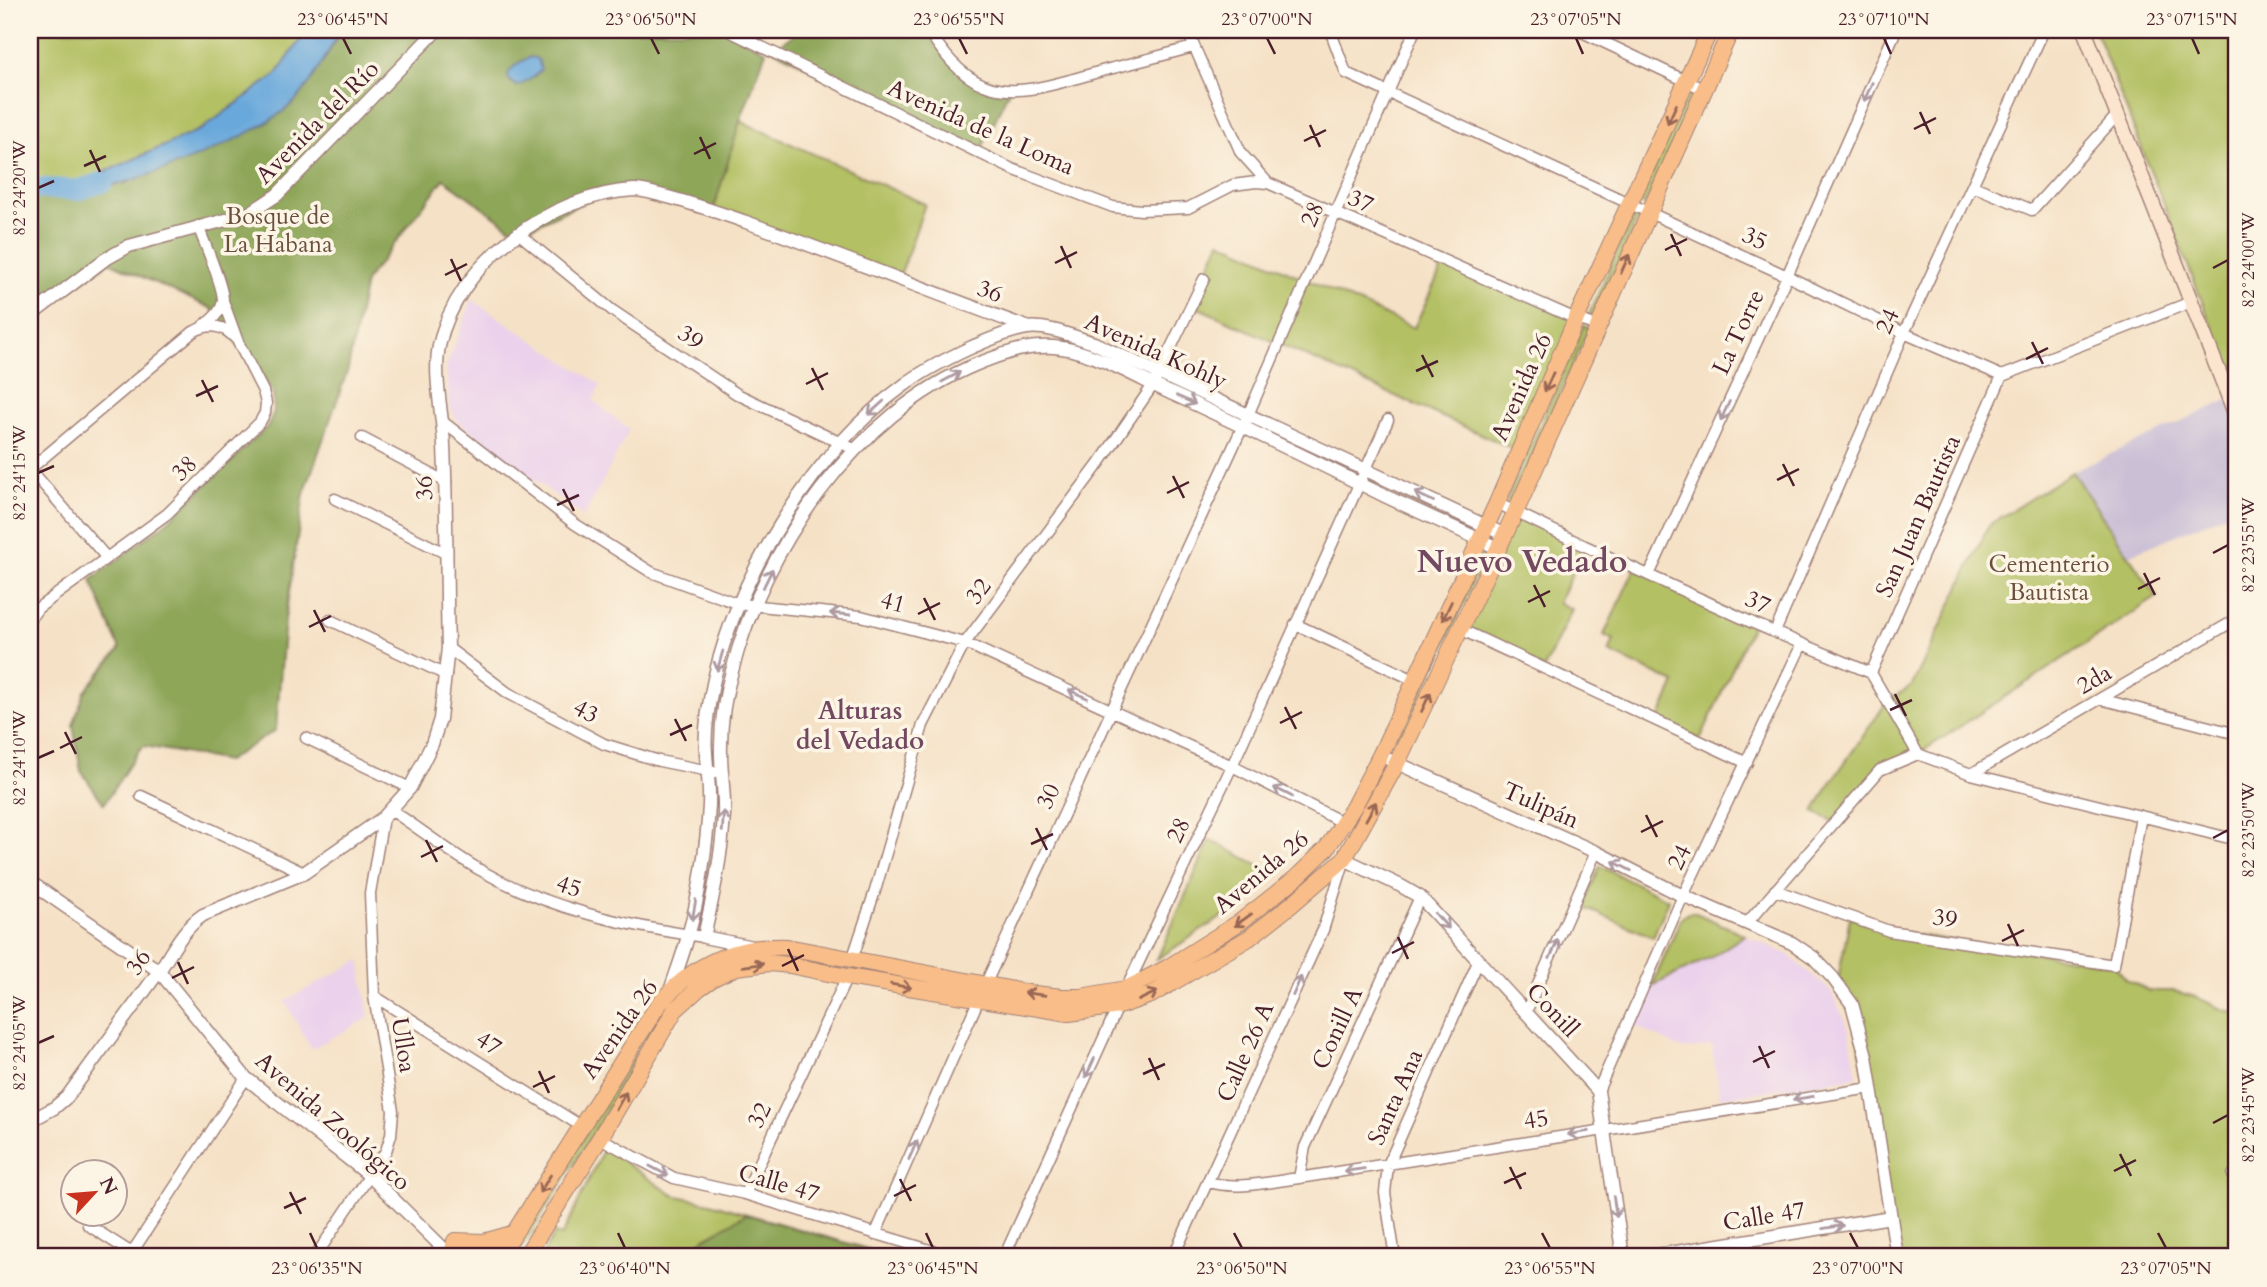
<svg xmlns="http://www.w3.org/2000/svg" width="2267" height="1287" font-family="Cardo,serif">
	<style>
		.built { fill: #ebd1ec }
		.industrial { fill: #cbbfd6 }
		.green { fill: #b3c063; stroke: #7e7047; stroke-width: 2 }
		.forest { fill: #8ea659; stroke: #6c6242; stroke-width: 2 }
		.water { fill: #69a8db; stroke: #5a6483; stroke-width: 2 }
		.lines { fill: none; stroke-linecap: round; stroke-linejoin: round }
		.river { stroke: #69a8db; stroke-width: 21 }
		.minor-casing { stroke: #a08078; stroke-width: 13 }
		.tertiary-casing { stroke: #a08078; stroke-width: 15 }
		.secondary-casing { stroke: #a08078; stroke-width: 17 }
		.primary-casing { stroke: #a08078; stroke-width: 18 }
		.minor { stroke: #fff; stroke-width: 10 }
		.tertiary { stroke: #fff; stroke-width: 12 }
		.secondary { stroke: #fce5cf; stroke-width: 14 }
		.primary { stroke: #f8bd88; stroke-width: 16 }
		.oneway { stroke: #ae9aa0 }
		.oneway2 { stroke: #986655 }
		.ticks { fill: none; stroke: #4a1f2b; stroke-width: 2.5 }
		.labels { text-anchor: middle; stroke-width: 7; stroke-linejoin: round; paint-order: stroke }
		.street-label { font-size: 24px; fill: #4a1f2b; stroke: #fcf5e5 }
		.park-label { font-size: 24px; fill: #6a4f3c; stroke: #fcf5e5 }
		.neighbourhood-label { font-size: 26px; font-weight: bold; fill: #724961; stroke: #fcf5e5 }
		.district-label { font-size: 32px; font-weight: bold; fill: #724961; stroke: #fcf5e5 }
		.neatline { fill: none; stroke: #4a1f2b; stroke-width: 2.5 }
		.ticks-label { font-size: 18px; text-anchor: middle; fill: #4a1f2b }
	</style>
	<rect width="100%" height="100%" fill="#fcf5e5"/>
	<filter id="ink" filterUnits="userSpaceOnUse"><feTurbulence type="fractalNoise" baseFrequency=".0143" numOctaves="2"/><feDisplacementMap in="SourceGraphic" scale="14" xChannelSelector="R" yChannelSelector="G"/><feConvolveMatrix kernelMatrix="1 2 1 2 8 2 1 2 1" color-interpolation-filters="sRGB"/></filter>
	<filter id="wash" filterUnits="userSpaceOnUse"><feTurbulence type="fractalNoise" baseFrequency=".00686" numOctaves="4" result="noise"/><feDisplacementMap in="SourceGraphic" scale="28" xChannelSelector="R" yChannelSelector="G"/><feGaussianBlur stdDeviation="1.57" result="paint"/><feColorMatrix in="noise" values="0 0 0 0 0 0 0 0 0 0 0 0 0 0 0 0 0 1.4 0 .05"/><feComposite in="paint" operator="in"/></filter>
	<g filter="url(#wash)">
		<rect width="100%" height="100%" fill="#f5e1c6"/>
		<path class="built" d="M 472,300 L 601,385 L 593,400 L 629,430 L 584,517 L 457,421 L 450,407 L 446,367 Z
			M 1688,913 L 1696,913 L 1787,954 L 1831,991 L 1849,1029 L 1857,1077 L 1720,1098 L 1712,1046 L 1684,1050 L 1635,1026 L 1681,918 Z
			M 360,960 L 369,1018 L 311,1049 L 285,1001 Z"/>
		<path class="industrial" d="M 2230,399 L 2237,418 L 2237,509 L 2127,556 L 2072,472 Z"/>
		<path class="green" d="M 30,30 L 307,30 L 277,74 L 202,129 L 105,172 L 78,190 L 30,188 Z
			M 2095,30 L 2237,30 L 2237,390 Z
			M 1691,88 L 1697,91 L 1644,205 L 1639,202 Z
			M 740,121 L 925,204 L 899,279 L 713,211 Z
			M 1635,211 L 1640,213 L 1593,319 L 1588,317 Z
			M 1220,241 L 1414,328 L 1445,261 L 1576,319 L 1518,451 L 1192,305 Z
			M 1584,325 L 1589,328 L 1511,504 L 1506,502 Z
			M 2072,472 L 2157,597 L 1918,754 L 1880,770 L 1835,822 L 1814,812 L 1828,787 L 1888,700 L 1912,686 L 1989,525 Z
			M 1515,513 L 1585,546 L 1558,603 L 1572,609 L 1544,669 L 1461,629 Z
			M 1484,550 L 1488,551 L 1394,754 L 1389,752 Z
			M 1635,568 L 1753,623 L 1700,740 L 1658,721 L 1675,683 L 1609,652 L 1614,640 L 1604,635 Z
			M 1210,840 L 1276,874 L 1248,900 L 1157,959 Z
			M 1600,866 L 1669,900 L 1653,937 L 1583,907 Z
			M 1688,913 L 1696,913 L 1745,935 L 1710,958 L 1652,986 L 1681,918 Z
			M 1850,917 L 1889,931 L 2114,965 L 2127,980 L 2149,991 L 2174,991 L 2196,997 L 2224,1010 L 2237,1013 L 2237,1257 L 1897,1257 L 1852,1004 L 1837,984 Z
			M 756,954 L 787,954 L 978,990 L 977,992 L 785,958 L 758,958 L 664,1016 L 517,1257 L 509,1257 L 666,1005 L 691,981 Z
			M 604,1148 L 673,1195 L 710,1203 L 894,1257 L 541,1257 L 555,1233 L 562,1236 Z"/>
		<path class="forest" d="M 340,30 L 725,30 L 766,51 L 740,121 L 713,211 L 636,190 L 595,197 L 518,233 L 444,179 L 365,282 L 348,369 L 304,494 L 285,619 L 276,730 L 227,761 L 144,746 L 139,750 L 104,804 L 81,771 L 73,725 L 85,691 L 120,649 L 91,580 L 168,521 L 268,426 L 274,411 L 273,392 L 211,308 L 109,262 L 30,320 L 30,188 L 78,190 L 125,183 L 201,154 L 267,123 L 297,98 L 328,54 Z
			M 789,30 L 864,30 L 868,36 L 888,30 L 928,30 L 963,72 L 1009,90 L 980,153 L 773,49 L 793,35 Z
			M 746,1214 L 894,1257 L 678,1257 L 687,1249 Z"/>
		<path class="water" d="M 307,30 L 340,30 C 328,53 315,78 298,98 C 267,132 171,169 126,182 C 110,187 94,188 78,190 L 105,172 L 202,129 L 277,74 Z
			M 531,57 L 538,59 L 541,70 L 532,78 L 518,86 C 495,76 518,62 531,57 Z"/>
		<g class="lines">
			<path class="river" d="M 30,188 L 78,190 L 103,182"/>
		</g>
	</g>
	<g filter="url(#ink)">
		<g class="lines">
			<defs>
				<path id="minor" d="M 727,30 L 1012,169 L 1113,207 L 1141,210 L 1188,208 L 1233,185 L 1256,182 L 1268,183
					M 928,30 C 942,52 959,75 984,85 C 1018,100 1071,79 1105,70 C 1134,63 1164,55 1193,47
					M 1187,30 L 1241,153 L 1268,183 L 1576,319 L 1598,326
					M 1330,30 L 1346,73 L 1787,276 L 1904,333 L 2002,376 L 2191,302
					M 1578,30 L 1705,90
					M 1973,186 L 2032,210 L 2118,114
					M 198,226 C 204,242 223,285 223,300 C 222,312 212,320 203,326
					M 518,233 L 613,311 L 737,394 L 856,450
					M 443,422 L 575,524 L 651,572 L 739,604 L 861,616 L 965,643 L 1232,766 L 1344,823
					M 362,438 L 446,482
					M 335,499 L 445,553
					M 1497,503 L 1585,546 L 1753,623 L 1871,673 L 1918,754
					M 106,557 L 30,469 L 193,332 C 209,323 223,324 236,339
					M 1649,575 L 1787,276 L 1896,30
					M 30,619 L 38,608 L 167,514 L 260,422 L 265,413 L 266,403 L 263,391 L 238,342 L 223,301
					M 330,620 L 446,675
					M 1295,624 L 1414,680
					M 1460,629 L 1747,763
					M 1775,632 L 1904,333 L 2044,30
					M 448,648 L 508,693 L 604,744 L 659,761 L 714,772
					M 1871,673 L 2002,376
					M 2100,699 L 2237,734
					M 306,738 L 410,788
					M 1918,754 L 1971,774 L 2237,840
					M 1971,774 L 2237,619
					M 141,796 L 304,873
					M 391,810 C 420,829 449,852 480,870 C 548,909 627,926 704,937
					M 1775,890 L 1889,931 L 2114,965 L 2141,816
					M 1747,923 L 1880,770 L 1918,754
					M 852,960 L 875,891 L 923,725 L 965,643 L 1101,461 L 1153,385 L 1204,279
					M 374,996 L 581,1126
					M 1526,1012 L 1596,852
					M 1598,1091 L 1683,896 L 1802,644
					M 600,1138 L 674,1178 L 745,1194 L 953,1257
					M 2233,1175 L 2237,1184
					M 1299,1178 L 1305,1147 L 1420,897
					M 1208,1182 C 1238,1190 1269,1182 1299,1178 L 1871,1088
					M 745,1194 L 847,977
					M 88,1225 L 138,1257
					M 875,1235 L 985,985 L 1248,415 L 1415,30
					M 129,1257 L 246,1078
					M 315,1257 L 386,1151 L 391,1135 L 393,1111 L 374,996 L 370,893 L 383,818
					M 1004,1257 L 1126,989 L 1232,766 L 1388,420
					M 1173,1257 L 1323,930 L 1344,862
					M 1395,1257 L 1385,1193 L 1388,1165 L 1478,962"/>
				<path id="tertiary" d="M 30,316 L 104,260 L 129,246 L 248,214 L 277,195 L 437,30
					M 1390,760 L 1596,852 L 1683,896 L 1792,943 L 1814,958 L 1833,978 L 1852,1004 L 1866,1056 L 1897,1257
					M 1344,859 L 1401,886 L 1420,897 L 1598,1091 L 1623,1257
					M 30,882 L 159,971 L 246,1078 L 369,1175 L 452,1257
					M 753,947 L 704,937 C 713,896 722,856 724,814 C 725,791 720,768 721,745 C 721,720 725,695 732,671 C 764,547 856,414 977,364 C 1005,353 1031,343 1062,348 C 1097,353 1143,381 1177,396 C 1247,428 1316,462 1385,496 C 1423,514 1461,530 1499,549
					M 670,991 C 676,973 683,955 688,936 C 699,899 707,844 709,805 C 710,787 707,771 706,753 C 704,729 709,703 714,679 C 738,575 816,449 903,386 C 924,370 948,358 972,347 C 989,340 1008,331 1027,328 C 1048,325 1074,337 1094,343 L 1505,535
					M 30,1121 L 54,1108 L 67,1097 C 97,1056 127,1015 157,974 C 172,953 181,930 203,915 L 304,873 L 383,818 L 410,788 L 432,744 L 440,719 L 448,648 C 446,581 447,513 444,446 C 443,415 433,376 439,346 C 456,263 552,194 634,190 C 642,190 652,193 660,195 C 689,202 717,212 746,222 C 841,256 934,293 1029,328
					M 1645,1257 L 1891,1217"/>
				<path id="secondary" d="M 2084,30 L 2237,418"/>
				<path id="primary" d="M 454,1257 L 453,1250 L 455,1241 L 484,1242 L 512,1234
					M 499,1257 L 658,1005 C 692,965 734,945 787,947 L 1034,994 L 1062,997 L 1081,997 L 1126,989 L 1167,968 L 1240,922 L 1296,878 L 1327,848 L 1354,806 L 1380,756 L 1497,503 L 1576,319 L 1710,30
					M 525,1257 L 600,1138 L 675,1010 L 699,988 L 715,977 L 736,967 L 769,963 L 790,965 L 847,977 L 1069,1013 L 1119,1006 L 1151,995 L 1249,938 L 1291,905 L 1344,859 L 1397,763 L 1515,513 L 1731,30"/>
			</defs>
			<use href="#minor" class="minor-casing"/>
			<use href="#tertiary" class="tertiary-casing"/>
			<use href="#secondary" class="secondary-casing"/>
			<use href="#primary" class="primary-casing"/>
			<use href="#minor" class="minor"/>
			<use href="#tertiary" class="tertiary"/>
			<use href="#secondary" class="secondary"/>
			<use href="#primary" class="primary"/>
		</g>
		<defs><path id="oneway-shaft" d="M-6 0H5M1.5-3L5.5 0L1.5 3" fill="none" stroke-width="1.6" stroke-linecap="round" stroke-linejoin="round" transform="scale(1.75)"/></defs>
		<g class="oneway">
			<use href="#oneway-shaft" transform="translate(1868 92) rotate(114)"/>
			<use href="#oneway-shaft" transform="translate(951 377) rotate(-28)"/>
			<use href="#oneway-shaft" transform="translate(1186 400) rotate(24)"/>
			<use href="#oneway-shaft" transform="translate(876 408) rotate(138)"/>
			<use href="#oneway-shaft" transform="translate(1725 411) rotate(115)"/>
			<use href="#oneway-shaft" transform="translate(1424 497) rotate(-155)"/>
			<use href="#oneway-shaft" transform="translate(768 578) rotate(-64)"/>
			<use href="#oneway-shaft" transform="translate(840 614) rotate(-175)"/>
			<use href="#oneway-shaft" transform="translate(720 661) rotate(106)"/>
			<use href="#oneway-shaft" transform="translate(1078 694) rotate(-156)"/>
			<use href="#oneway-shaft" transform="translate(1283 792) rotate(-153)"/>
			<use href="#oneway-shaft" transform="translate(723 821) rotate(-86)"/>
			<use href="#oneway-shaft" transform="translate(1622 866) rotate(-153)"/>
			<use href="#oneway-shaft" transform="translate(694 910) rotate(100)"/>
			<use href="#oneway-shaft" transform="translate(1442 921) rotate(48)"/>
			<use href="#oneway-shaft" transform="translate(1554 949) rotate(-66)"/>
			<use href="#oneway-shaft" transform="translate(1297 986) rotate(-66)"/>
			<use href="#oneway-shaft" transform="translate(1090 1068) rotate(115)"/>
			<use href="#oneway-shaft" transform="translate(1803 1098) rotate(171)"/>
			<use href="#oneway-shaft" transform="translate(1578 1133) rotate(171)"/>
			<use href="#oneway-shaft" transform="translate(913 1150) rotate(-66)"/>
			<use href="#oneway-shaft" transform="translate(1354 1170) rotate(172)"/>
			<use href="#oneway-shaft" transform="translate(659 1171) rotate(28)"/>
			<use href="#oneway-shaft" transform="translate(1615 1207) rotate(81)"/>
			<use href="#oneway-shaft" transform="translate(1833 1227) rotate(-9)"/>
		</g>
		<g class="oneway2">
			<use href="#oneway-shaft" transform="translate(1672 114) rotate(115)"/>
			<use href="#oneway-shaft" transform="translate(1625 264) rotate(-66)"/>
			<use href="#oneway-shaft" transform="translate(1549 382) rotate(114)"/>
			<use href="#oneway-shaft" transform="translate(1447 611) rotate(115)"/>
			<use href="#oneway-shaft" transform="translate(1426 702) rotate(-65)"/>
			<use href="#oneway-shaft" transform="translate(1371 811) rotate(-61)"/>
			<use href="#oneway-shaft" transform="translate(1243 920) rotate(145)"/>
			<use href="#oneway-shaft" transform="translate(753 965) rotate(-7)"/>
			<use href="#oneway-shaft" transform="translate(901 986) rotate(10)"/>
			<use href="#oneway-shaft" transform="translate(1035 994) rotate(-172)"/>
			<use href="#oneway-shaft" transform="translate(1148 996) rotate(-26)"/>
			<use href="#oneway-shaft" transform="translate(621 1101) rotate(-60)"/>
			<use href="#oneway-shaft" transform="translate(545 1184) rotate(122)"/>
		</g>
	</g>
	<path class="ticks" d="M 343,38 L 351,54M 651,38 L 659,54M 959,38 L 967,54M 1267,38 L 1275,54M 1576,38 L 1583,54M 1884,38 L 1891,54M 2192,38 L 2199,54M 1920,112 L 1930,134M 1310,125 L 1320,147M 1914,129 L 1936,118M 700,137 L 710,159M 1304,141 L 1326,130M 90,150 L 100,172M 694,154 L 716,143M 84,166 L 106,156M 38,188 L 54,181M 1671,234 L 1681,256M 1061,246 L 1071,268M 1665,250 L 1687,239M 451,259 L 461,281M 1055,263 L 1077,252M 2213,268 L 2228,260M 445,275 L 467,264M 2032,342 L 2043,364M 1422,355 L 1433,377M 2026,359 L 2048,348M 812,368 L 823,390M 1416,371 L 1438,361M 202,380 L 213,402M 806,384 L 828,373M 196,396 L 218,386M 1783,464 L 1794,486M 38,473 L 54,466M 1173,476 L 1184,498M 1777,480 L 1799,469M 563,489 L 574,511M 1167,493 L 1189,482M 557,505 L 579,495M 2213,553 L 2228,545M 2144,573 L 2155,595M 1534,585 L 1545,607M 2138,589 L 2160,578M 924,598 L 935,620M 1528,602 L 1550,591M 314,610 L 325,632M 918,614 L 940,603M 309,627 L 331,616M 1895,694 L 1906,716M 1285,707 L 1296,729M 1890,710 L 1912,700M 675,719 L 686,741M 1280,723 L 1302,712M 65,732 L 76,754M 670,735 L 692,725M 60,748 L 82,737M 38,758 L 54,751M 1646,815 L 1657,837M 1036,828 L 1047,850M 1641,832 L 1663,821M 2213,838 L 2228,830M 426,840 L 437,862M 1031,844 L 1053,834M 421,857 L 443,846M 2008,924 L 2018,946M 1398,937 L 1408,959M 2002,941 L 2024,930M 788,949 L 798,971M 1392,953 L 1414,942M 178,962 L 188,984M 782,966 L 804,955M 172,978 L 194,967M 38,1043 L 54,1036M 1759,1046 L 1769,1068M 1149,1058 L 1159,1080M 1753,1062 L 1775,1051M 539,1071 L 549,1093M 1143,1074 L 1165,1064M 533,1087 L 555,1076M 2213,1123 L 2228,1115M 2120,1154 L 2131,1176M 1510,1167 L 1521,1189M 2114,1171 L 2136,1160M 900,1179 L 911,1201M 1504,1183 L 1526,1173M 290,1192 L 301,1214M 894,1196 L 916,1185M 284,1208 L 306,1198M 310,1233 L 317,1248M 618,1233 L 625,1248M 926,1233 L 933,1248M 1234,1233 L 1242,1248M 1542,1233 L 1550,1248M 1850,1233 L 1858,1248M 2158,1233 L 2166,1248"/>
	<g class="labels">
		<g class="street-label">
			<text transform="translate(317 122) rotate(-45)" y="8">Avenida del Río</text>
			<text transform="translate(981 127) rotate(24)" y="8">Avenida de la Loma</text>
			<text transform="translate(1361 201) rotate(24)" y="8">37</text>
			<text transform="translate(1312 214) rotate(-66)" y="8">28</text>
			<text transform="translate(1755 238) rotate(25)" y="8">35</text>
			<text transform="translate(990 291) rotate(20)" y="8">36</text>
			<text transform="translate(1887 321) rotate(-66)" y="8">24</text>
			<text transform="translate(1738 332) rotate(-65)" y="8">La Torre</text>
			<text transform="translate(691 337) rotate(34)" y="8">39</text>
			<text transform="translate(1156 351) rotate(24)" y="8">Avenida Kohly</text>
			<text transform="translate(1521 387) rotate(-66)" y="8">Avenida 26</text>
			<text transform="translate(184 468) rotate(-44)" y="8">38</text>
			<text transform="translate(424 488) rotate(-91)" y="8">36</text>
			<text transform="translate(1918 516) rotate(-66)" y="8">San Juan Bautista</text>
			<text transform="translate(978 591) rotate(-53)" y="8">32</text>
			<text transform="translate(893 602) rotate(15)" y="8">41</text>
			<text transform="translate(1758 602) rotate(24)" y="8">37</text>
			<text transform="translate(2094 679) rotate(-30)" y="8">2da</text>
			<text transform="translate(586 711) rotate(28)" y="8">43</text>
			<text transform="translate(1048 796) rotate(-65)" y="8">30</text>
			<text transform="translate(1541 805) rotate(24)" y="8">Tulipán</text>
			<text transform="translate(1178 830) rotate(-65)" y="8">28</text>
			<text transform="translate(1679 857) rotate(-64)" y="8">24</text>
			<text transform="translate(1261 872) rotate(-40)" y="8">Avenida 26</text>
			<text transform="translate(569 886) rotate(19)" y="8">45</text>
			<text transform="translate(1945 918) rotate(8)" y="8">39</text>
			<text transform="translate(138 962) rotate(-56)" y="8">36</text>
			<text transform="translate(1553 1010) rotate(47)" y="8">Conill</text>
			<text transform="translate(1337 1028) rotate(-65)" y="8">Conill A</text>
			<text transform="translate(619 1029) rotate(-55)" y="8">Avenida 26</text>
			<text transform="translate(489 1043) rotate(32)" y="8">47</text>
			<text transform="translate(404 1045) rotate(81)" y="8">Ulloa</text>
			<text transform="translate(1245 1052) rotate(-66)" y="8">Calle 26 A</text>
			<text transform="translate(1395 1097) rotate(-66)" y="8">Santa Ana</text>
			<text transform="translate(759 1115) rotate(-64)" y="8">32</text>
			<text transform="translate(1536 1119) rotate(-9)" y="8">45</text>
			<text transform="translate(333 1121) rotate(41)" y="8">Avenida Zoológico</text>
			<text transform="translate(779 1183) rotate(16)" y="8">Calle 47</text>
			<text transform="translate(1764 1216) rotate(-9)" y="8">Calle 47</text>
		</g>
		<g class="park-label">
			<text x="278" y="224">Bosque de<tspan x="278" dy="28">La Habana</tspan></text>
			<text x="2049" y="572">Cementerio<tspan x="2049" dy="28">Bautista</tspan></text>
		</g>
		<g class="neighbourhood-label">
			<text x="860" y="719">Alturas<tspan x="860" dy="30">del Vedado</tspan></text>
		</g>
		<g class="district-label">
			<text x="1522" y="572">Nuevo Vedado</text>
		</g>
	</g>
	<rect width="2267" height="1287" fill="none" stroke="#fcf5e5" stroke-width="77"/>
	<g transform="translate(94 1193) rotate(64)"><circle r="33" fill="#fcf5e5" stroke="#b59f9b" stroke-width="2"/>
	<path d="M0-5L12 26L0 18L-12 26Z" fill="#c8321e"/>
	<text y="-10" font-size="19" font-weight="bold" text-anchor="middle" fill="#4a1f2b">N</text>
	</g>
	<rect x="38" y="38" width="2190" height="1210" class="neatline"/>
	<g class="ticks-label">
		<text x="343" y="25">23°06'45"N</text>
		<text x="651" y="25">23°06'50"N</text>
		<text x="959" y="25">23°06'55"N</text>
		<text x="1267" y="25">23°07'00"N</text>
		<text x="1576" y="25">23°07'05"N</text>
		<text x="1884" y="25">23°07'10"N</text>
		<text x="2192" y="25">23°07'15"N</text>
		<text transform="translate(19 188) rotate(-90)" y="6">82°24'20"W</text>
		<text transform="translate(2248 260) rotate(-90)" y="6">82°24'00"W</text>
		<text transform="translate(19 473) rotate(-90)" y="6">82°24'15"W</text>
		<text transform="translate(2248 545) rotate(-90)" y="6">82°23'55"W</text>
		<text transform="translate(19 758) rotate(-90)" y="6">82°24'10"W</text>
		<text transform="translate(2248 830) rotate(-90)" y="6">82°23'50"W</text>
		<text transform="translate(19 1043) rotate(-90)" y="6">82°24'05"W</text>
		<text transform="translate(2248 1115) rotate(-90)" y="6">82°23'45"W</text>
		<text x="317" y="1274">23°06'35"N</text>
		<text x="625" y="1274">23°06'40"N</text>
		<text x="933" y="1274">23°06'45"N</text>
		<text x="1242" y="1274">23°06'50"N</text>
		<text x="1550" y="1274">23°06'55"N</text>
		<text x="1858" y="1274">23°07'00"N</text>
		<text x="2166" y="1274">23°07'05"N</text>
	</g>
</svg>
